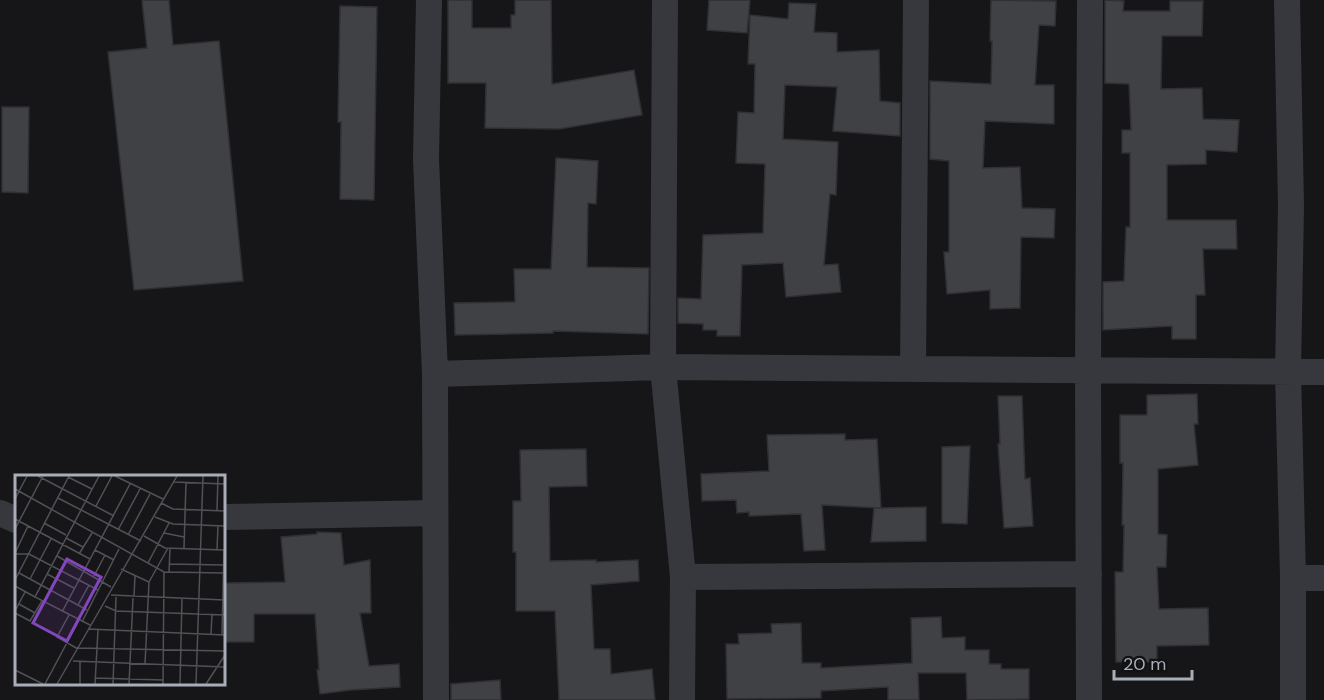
<svg xmlns="http://www.w3.org/2000/svg" width="1324" height="700" font-family="'DM Sans',sans-serif">
	<style>
		.building { fill: #404145; stroke: #303034; stroke-width: 1.5 }
		.lines { fill: none; stroke-linecap: round; stroke-linejoin: round }
		.minor { stroke: #37383d; stroke-width: 26 }
		.inset-road { fill: none; stroke: #505258; stroke-width: 1.5 }
		.view { fill: #8446be; fill-opacity: 0.15; stroke: #8446be; stroke-width: 3 }
		.inset-edge { fill: none; stroke: #a8adb8; stroke-width: 3 }
	</style>
	<rect width="100%" height="100%" fill="#161618"/>
	<path class="building" d="M 142,0 L 169,0 L 173,45 L 219,41 L 243,281 L 134,290 L 108,52 L 147,48 Z
		M 448,0 L 472,0 L 472,28 L 511,28 L 511,15 L 515,15 L 515,0 L 551,0 L 552,84 L 634,70 L 642,115 L 559,129 L 485,128 L 486,83 L 448,83 Z
		M 709,0 L 750,0 L 747,33 L 707,30 Z
		M 991,0 L 1056,1 L 1055,26 L 1039,25 L 1035,85 L 1054,85 L 1054,124 L 985,121 L 983,168 L 1020,167 L 1022,208 L 1055,209 L 1054,238 L 1021,237 L 1020,308 L 990,309 L 990,290 L 947,294 L 944,252 L 949,252 L 949,161 L 930,159 L 930,81 L 991,84 L 992,41 L 990,41 Z
		M 1105,0 L 1124,1 L 1123,11 L 1170,11 L 1170,1 L 1203,1 L 1202,36 L 1162,36 L 1161,89 L 1202,88 L 1203,119 L 1239,120 L 1237,152 L 1206,150 L 1206,164 L 1167,165 L 1167,220 L 1236,220 L 1237,249 L 1203,249 L 1205,295 L 1196,295 L 1196,339 L 1172,339 L 1172,326 L 1103,330 L 1103,282 L 1124,281 L 1126,227 L 1130,227 L 1130,153 L 1122,153 L 1122,130 L 1131,130 L 1129,84 L 1105,83 Z
		M 789,3 L 816,4 L 814,32 L 837,33 L 837,52 L 879,50 L 880,101 L 900,103 L 900,136 L 833,131 L 837,87 L 785,85 L 783,139 L 838,142 L 836,195 L 830,194 L 824,265 L 838,264 L 841,292 L 786,297 L 783,263 L 742,265 L 740,336 L 717,336 L 717,330 L 703,330 L 703,324 L 678,323 L 678,298 L 701,299 L 703,235 L 763,233 L 765,164 L 736,163 L 738,112 L 754,113 L 755,64 L 748,64 L 750,15 L 788,19 Z
		M 340,6 L 377,7 L 374,200 L 340,199 L 341,122 L 338,122 Z
		M 2,107 L 29,107 L 28,193 L 2,192 Z
		M 556,158 L 598,161 L 596,204 L 588,203 L 587,267 L 649,268 L 648,334 L 553,331 L 553,333 L 455,335 L 454,303 L 515,302 L 514,269 L 551,269 Z
		M 1197,394 L 1198,424 L 1194,424 L 1198,465 L 1158,469 L 1158,534 L 1167,535 L 1166,567 L 1157,567 L 1159,609 L 1208,608 L 1209,645 L 1157,646 L 1157,662 L 1116,662 L 1115,572 L 1123,572 L 1124,525 L 1122,525 L 1123,463 L 1120,463 L 1120,415 L 1147,415 L 1147,395 Z
		M 998,396 L 1022,396 L 1025,479 L 1030,478 L 1033,526 L 1004,528 L 998,444 L 1000,444 Z
		M 845,434 L 845,440 L 877,439 L 881,508 L 926,507 L 926,541 L 871,542 L 874,508 L 880,508 L 822,505 L 825,550 L 804,551 L 801,514 L 749,516 L 749,512 L 737,513 L 736,500 L 702,501 L 701,474 L 769,471 L 767,435 Z
		M 970,446 L 967,524 L 942,523 L 942,447 Z
		M 586,449 L 587,486 L 549,487 L 550,561 L 596,560 L 596,562 L 638,560 L 639,581 L 591,585 L 594,649 L 610,649 L 611,674 L 652,669 L 655,700 L 559,700 L 555,611 L 516,611 L 516,552 L 513,552 L 513,501 L 521,501 L 520,450 Z
		M 317,532 L 341,533 L 344,565 L 370,560 L 371,613 L 360,613 L 369,666 L 399,664 L 400,687 L 351,690 L 320,694 L 317,670 L 319,670 L 315,614 L 254,614 L 254,642 L 224,642 L 224,583 L 285,582 L 281,537 L 317,534 Z
		M 941,617 L 942,638 L 965,637 L 965,650 L 989,650 L 989,664 L 1001,664 L 1001,669 L 1029,669 L 1029,699 L 967,700 L 966,673 L 918,673 L 919,700 L 888,700 L 888,687 L 821,691 L 821,698 L 727,699 L 726,644 L 739,644 L 738,634 L 772,633 L 771,624 L 801,623 L 802,663 L 821,663 L 821,668 L 912,663 L 911,618 Z
		M 500,680 L 501,700 L 451,700 L 451,684 Z"/>
	<g class="lines">
		<path class="minor" d="M 429,0 L 426,159 L 435,374 L 436,700
			M 665,0 L 663,367 L 683,577 L 682,700
			M 1287,0 L 1291,206 L 1288,372 L 1293,578 L 1293,700
			M 913,369 L 916,0
			M 435,374 L 663,367 L 1324,372
			M 0,513 L 16,520
			M 224,517 L 435,513
			M 683,577 L 1089,574
			M 1293,578 L 1324,578
			M 1089,700 L 1088,371 L 1090,0"/>
	</g>
	<g transform="translate(15 475)">
		<rect width="210" height="210" fill="#161618"/>
		<path class="inset-road" d="M 23,1 L 99,41M 100,1 L 148,24M 53,2 L 77,14M 159,7 L 210,9M 0,14 L 149,97 L 210,98M 43,23 L 126,66M 0,24 L 12,1M 146,28 L 158,34 L 210,36M 81,31 L 97,1M 202,35 L 203,1M 140,42 L 158,49 L 210,51M 0,44 L 75,84M 29,48 L 51,60M 0,54 L 28,1M 103,55 L 125,14M 149,58 L 169,62M 113,60 L 135,19M 129,61 L 150,73 L 209,75M 51,63 L 68,72M 169,73 L 171,8M 202,74 L 203,51M 80,75 L 99,85M 0,78 L 13,51M 0,79 L 14,79 L 83,115M 64,79 L 77,58M 42,81 L 96,112M 133,88 L 154,48M 154,89 L 209,90M 106,94 L 134,107 L 130,189M 154,97 L 155,73M 4,98 L 72,135M 32,99 L 59,113M 79,101 L 90,80M 15,104 L 36,64M 0,105 L 54,1M 134,107 L 153,73M 0,111 L 20,122M 96,120 L 210,125M 119,122 L 120,100M 4,129 L 20,138M 63,130 L 74,110M 90,131 L 101,136 L 210,140M 0,136 L 10,117M 47,137 L 115,9M 0,138 L 15,146 L 27,126M 54,140 L 42,162 L 63,174M 67,147 L 104,74M 75,150 L 20,122 L 84,1M 73,154 L 210,160M 196,159 L 197,140M 207,159 L 209,75M 63,173 L 210,176M 58,186 L 210,192M 0,195 L 28,209M 80,203 L 148,205M 30,209 L 64,145M 42,209 L 162,1M 65,209 L 65,187M 80,209 L 83,155M 98,209 L 101,122M 114,209 L 118,123M 148,209 L 149,97M 165,209 L 167,123M 181,209 L 188,1M 191,209 L 210,180"/>
		<path class="view" d="M 52,84 L 86,102 L 52,166 L 18,148 Z"/>
		<rect width="210" height="210" class="inset-edge"/>
	</g>
	<path d="M1114 670v9h78v-9" fill="none" stroke="#a8adb8" stroke-width="3"/>
	<text x="1123" y="670" font-size="18" fill="#a8adb8" stroke="#111113" stroke-width="4.5" paint-order="stroke">20 m</text>
</svg>
